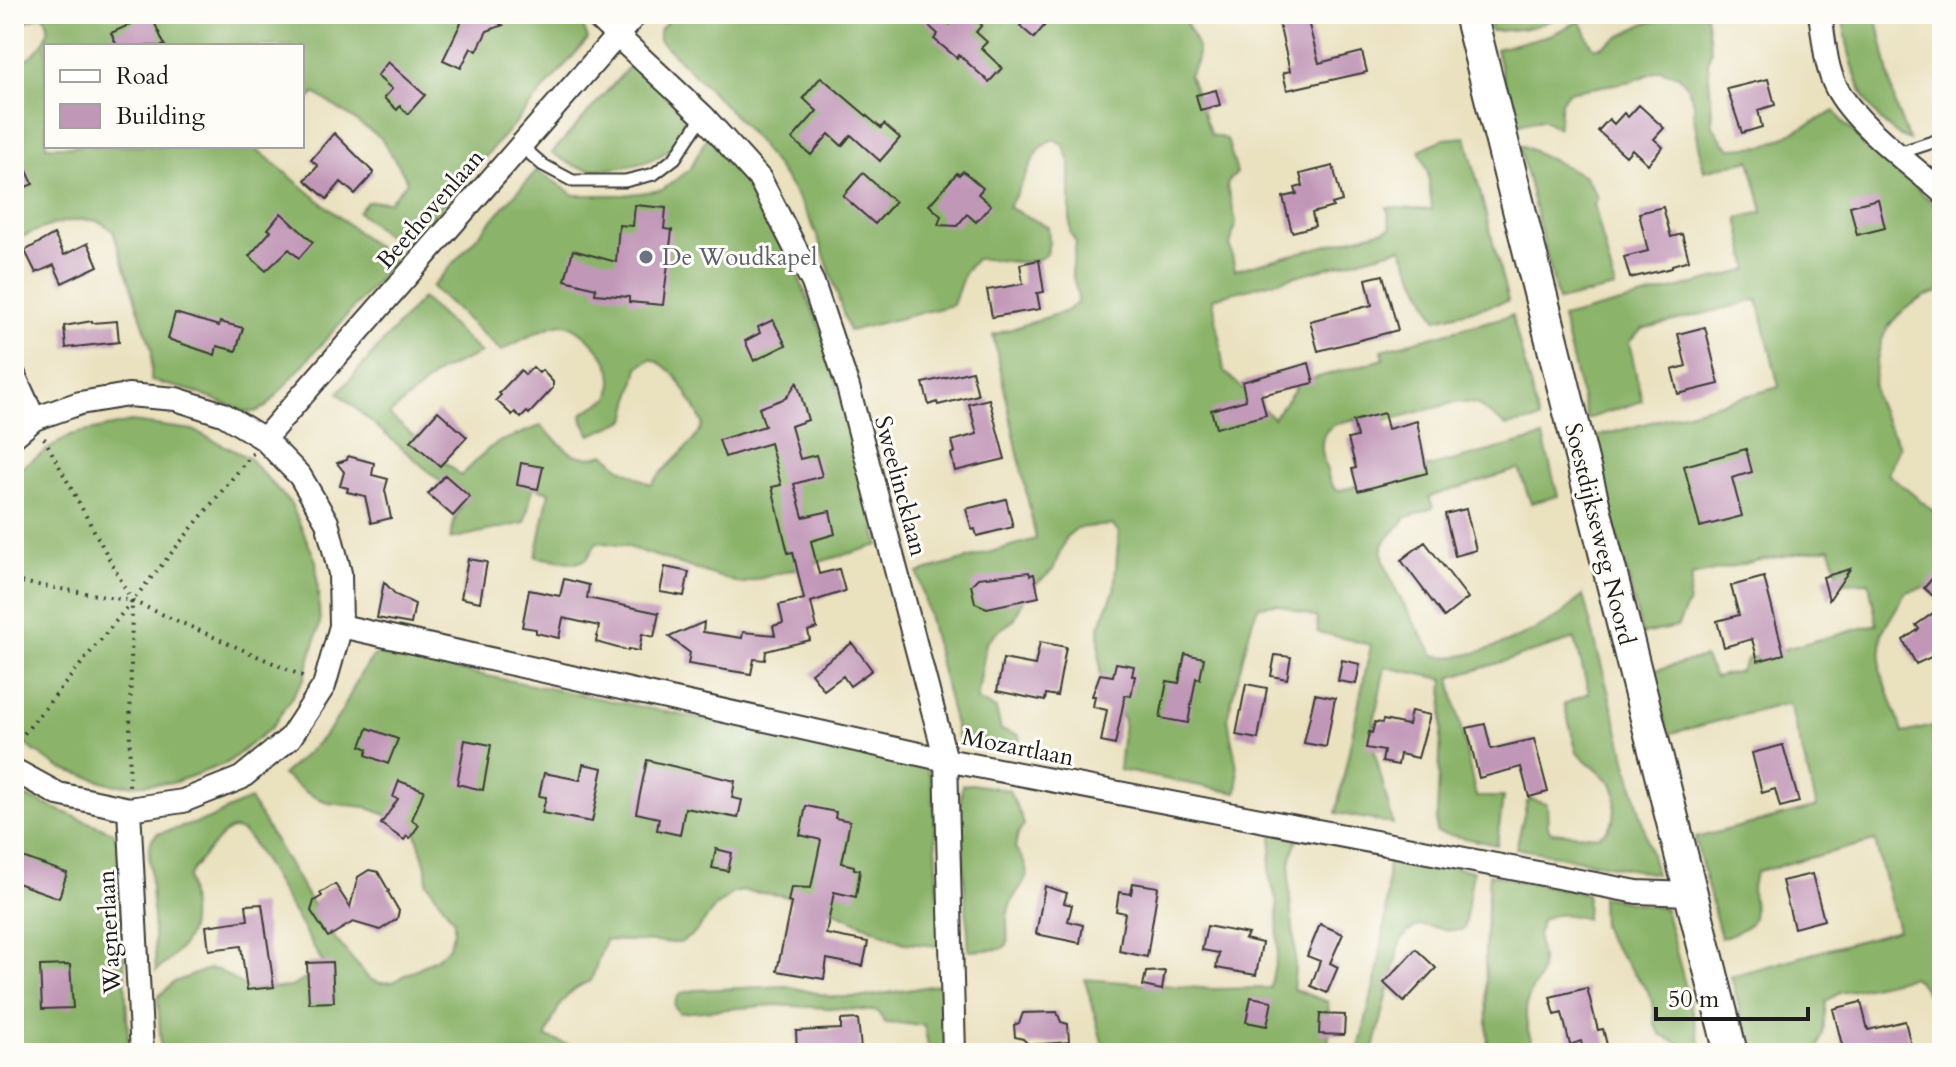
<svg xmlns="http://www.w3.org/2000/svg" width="1956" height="1067" font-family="Cardo,serif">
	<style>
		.forest { fill: #8bb46b; stroke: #546844; stroke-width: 2 }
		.building { fill: #c197b8 }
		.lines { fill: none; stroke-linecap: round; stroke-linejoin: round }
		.service-casing { stroke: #3b3a34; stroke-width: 15 }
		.minor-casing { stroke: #3b3a34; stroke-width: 26 }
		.secondary-casing { stroke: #3b3a34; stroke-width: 36 }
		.path { stroke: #3b3a34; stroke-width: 4; stroke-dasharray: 2 6; stroke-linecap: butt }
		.service { stroke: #fff; stroke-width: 11 }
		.minor { stroke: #fff; stroke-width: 22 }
		.secondary { stroke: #fff; stroke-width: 32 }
		.worship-dot { fill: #6b7280; stroke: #fdfcf7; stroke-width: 3 }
		.labels { text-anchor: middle; stroke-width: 6; stroke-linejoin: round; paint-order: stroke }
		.street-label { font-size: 24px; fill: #1c1c1c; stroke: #fdfcf7 }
		.worship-label { font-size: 24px; fill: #5b616d; stroke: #fdfcf7; text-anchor: start }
	</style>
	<rect width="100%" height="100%" fill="#fdfcf7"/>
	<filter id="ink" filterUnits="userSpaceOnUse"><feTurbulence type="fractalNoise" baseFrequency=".0125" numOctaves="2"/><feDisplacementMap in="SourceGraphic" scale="16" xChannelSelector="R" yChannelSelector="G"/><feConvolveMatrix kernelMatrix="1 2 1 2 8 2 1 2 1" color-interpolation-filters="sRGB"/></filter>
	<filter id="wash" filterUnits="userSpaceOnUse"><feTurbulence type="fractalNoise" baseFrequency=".006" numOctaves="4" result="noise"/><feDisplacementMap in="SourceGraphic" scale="32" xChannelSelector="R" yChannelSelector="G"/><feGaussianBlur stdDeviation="1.8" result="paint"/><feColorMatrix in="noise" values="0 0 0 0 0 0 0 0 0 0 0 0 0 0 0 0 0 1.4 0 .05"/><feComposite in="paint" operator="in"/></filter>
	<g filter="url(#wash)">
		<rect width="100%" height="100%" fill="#eae1bf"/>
		<path class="forest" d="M 14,14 L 572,14 L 583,26 L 588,39 L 404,250 L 358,212 L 367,202 L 390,201 L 407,182 L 405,176 L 381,138 L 315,93 L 302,106 L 302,46 L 46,46 L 46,146 L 253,146 L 394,262 L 266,407 L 255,412 L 244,411 L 192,391 L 151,381 L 152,350 L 113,231 C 108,227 102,222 97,221 C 70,215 38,230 14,240 L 14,68 C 31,57 60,36 43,15 L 14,26 Z
			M 674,14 L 1196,14 L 1186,23 C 1198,45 1204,53 1189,75 L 1211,135 L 1227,139 L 1237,173 L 1228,182 L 1227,187 L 1236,221 L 1230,246 L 1235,270 L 1391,228 L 1387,207 L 1432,210 L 1428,173 L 1419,150 L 1444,139 L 1466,137 L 1508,301 L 1436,319 L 1401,248 L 1213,298 L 1224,371 L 1273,418 L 1298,385 L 1311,379 L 1384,359 L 1382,350 L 1512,315 L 1539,420 L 1506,426 L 1476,404 L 1457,402 L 1373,424 L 1367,418 C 1330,422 1313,428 1326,468 C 1328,477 1330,484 1337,491 L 1543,437 L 1558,496 L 1531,503 L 1519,469 L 1429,497 L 1433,508 L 1405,518 C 1400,529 1386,534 1383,547 C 1378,568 1422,635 1434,655 C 1466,664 1531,634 1559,616 C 1568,610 1575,602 1583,595 L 1656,874 L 1516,848 L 1527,802 L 1531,799 L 1547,804 L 1548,827 L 1551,832 L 1598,836 L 1607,830 L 1614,819 L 1616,794 L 1612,783 L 1577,753 L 1564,704 L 1589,693 L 1575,639 L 1450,678 L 1476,797 L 1503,797 L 1497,845 L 1436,832 L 1444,679 L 1385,667 L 1372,732 L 1374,749 L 1393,824 L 1336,813 L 1371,645 L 1318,632 L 1317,618 L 1277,604 L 1259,606 L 1253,619 L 1228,714 C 1229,741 1241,765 1237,793 L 1119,770 L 1124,720 L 1100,676 L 1099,627 L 1114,591 L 1119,532 L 1112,525 L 1077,528 L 1066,537 L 1053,570 L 1027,592 L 1014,620 L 995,633 L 986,643 L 977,700 L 996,709 L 1001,730 L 1019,735 L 1021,750 L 958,738 L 918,573 L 1036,539 L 993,335 L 1066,311 L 1077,303 L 1078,296 L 1072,273 L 1076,242 L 1070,233 L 1070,162 L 1063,144 L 1053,139 C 1029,151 1025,187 1008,207 L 1048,227 L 1049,241 L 1047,254 C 1027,270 1001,257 976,259 L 965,271 L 953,305 L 849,331 C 836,295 827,254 810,220 C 773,149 716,95 659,40 L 659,31 Z
			M 1487,14 L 1553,14 L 1559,16 C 1538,29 1516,30 1491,31 Z
			M 1678,14 L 1706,14 L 1711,49 L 1708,64 L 1713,126 L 1724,143 L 1731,148 L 1766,146 L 1835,111 L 1845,125 L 1942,211 L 1942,292 C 1921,294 1898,312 1887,329 C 1879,341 1872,381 1875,396 C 1879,412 1892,431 1900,446 L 1888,474 L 1942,518 L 1942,583 L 1906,592 L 1882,632 L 1880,669 L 1903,733 L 1942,724 L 1942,1010 C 1927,1003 1927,985 1912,977 L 1840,993 L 1826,1001 L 1823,1034 L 1817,1053 L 1751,1053 L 1731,976 L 1898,930 L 1875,841 L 1758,871 C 1743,890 1764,913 1746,927 C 1739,932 1729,935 1721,938 L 1695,838 L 1817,807 L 1789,703 L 1668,734 L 1652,671 L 1704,657 L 1715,677 L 1740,671 L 1747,659 L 1877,624 L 1869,582 L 1840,583 L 1830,548 L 1760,560 L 1692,576 L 1688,604 L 1677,627 L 1642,634 L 1592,438 L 1779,387 L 1758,300 L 1642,329 L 1629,342 L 1642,401 L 1587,419 L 1562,318 L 1749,270 L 1738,218 L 1763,212 L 1750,160 L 1704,171 L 1694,118 L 1694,103 L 1686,84 L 1679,76 L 1660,70 L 1632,81 L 1568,92 L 1561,102 L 1558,128 L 1542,119 L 1515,125 L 1496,49 L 1553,34 L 1579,21 C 1587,29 1586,39 1594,47 L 1601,47 L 1645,23 L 1671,18 Z
			M 1842,14 L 1876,14 L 1896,108 L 1909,140 C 1859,119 1850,61 1842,14 Z
			M 634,61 L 688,112 C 682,124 678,142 667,151 C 648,166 597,174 575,166 C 567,163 559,157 552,153 Z
			M 709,133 L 749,177 L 795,269 L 823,334 L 879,545 L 741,584 L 625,546 L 597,542 L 587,559 L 576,563 L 536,557 L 549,492 L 533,487 L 525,523 L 450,539 L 455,518 L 464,502 L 338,393 L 422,298 L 481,353 L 440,371 L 389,415 L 461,476 L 488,449 L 501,441 L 541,426 C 563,446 574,465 605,454 L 619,467 L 651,485 C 665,465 698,443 703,423 C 689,399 678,368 651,359 L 638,367 L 626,420 L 591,435 L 583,422 L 582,414 L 610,397 C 617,369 606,356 587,337 C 581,332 572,325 565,324 C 548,324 516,343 501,351 L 432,287 L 537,170 L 574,195 L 624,195 L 662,190 L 690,169 Z
			M 1519,144 L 1585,176 L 1598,198 L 1594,204 L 1615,288 L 1558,301 Z
			M 131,422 L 193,430 L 249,458 L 291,504 L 316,561 L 320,624 L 304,679 L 272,727 L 227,763 L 173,783 L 115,785 L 60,768 L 14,737 L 14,472 L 70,435 Z
			M 377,654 L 926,764 L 933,788 L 941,946 L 904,943 L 820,905 L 780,895 L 743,891 L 733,893 L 715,907 L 695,933 L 680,943 L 605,940 L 591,981 C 564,989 555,1012 546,1037 L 591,1053 L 161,1053 L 158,997 L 174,982 L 209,969 L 218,970 L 251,990 L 291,987 L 326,968 L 252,842 C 233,816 223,834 208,851 C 200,860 193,867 188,877 C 193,928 198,937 156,971 L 149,849 L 152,839 L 157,834 L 207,820 L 250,799 L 327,929 L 369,979 L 380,983 L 393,982 L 437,958 L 449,947 L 454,930 L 454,920 L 427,883 L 426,867 L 414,826 L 366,807 L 328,803 L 307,793 L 282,775 C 302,757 324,740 338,717 C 352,696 357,671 377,654 Z
			M 971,784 L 1009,790 C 1013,802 1021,811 1024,825 L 1018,834 L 1015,848 C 1042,884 1015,881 1008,912 C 1005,922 1009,934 1007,945 L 1001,949 L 969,951 L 960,808 L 962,785 Z
			M 14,792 L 113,832 L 118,844 L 129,1053 L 14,1053 L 14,973 L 21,962 L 14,939 Z
			M 1273,831 L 1299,836 C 1278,874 1297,923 1295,963 C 1295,972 1294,981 1293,989 L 1328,1002 L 1330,1029 L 1327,1053 L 1105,1053 L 1085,979 L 1213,989 L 1270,988 L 1278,951 L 1277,903 L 1269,874 Z
			M 1388,854 L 1473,871 L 1464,929 C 1436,936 1425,911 1401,940 L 1373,1053 L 1358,1053 L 1378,969 L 1386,916 Z
			M 1489,874 L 1587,894 L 1586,919 C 1569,914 1559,912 1542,919 C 1533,941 1543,950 1541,970 C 1540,979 1534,985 1530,994 C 1523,1010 1526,1029 1533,1044 L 1529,1053 L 1488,1053 L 1485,951 Z
			M 1601,896 L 1665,909 L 1703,1053 L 1662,1036 L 1655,1025 L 1654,1008 L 1648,991 L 1607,938 L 1602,925 Z
			M 943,984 L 947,1050 L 932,1050 L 928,1046 L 924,1025 L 885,1023 L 877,1011 L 776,1005 L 679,1013 L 674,1006 C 677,993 683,992 695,990 L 787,986 L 832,997 L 864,997 Z"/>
		<g id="blocks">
			<path class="building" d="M 462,14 L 481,14 L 503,25 L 487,31 L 477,51 L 471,48 L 461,68 L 443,60 L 461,23 Z
				M 916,14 L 938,14 L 950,24 L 959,14 L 970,14 L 982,25 L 976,32 L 987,42 L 981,48 L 1002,68 L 989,82 L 959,55 L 957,58 L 934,39 L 938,34 Z
				M 1030,14 L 1045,25 L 1034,38 L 1020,26 Z
				M 1297,14 L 1306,14 L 1319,63 L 1362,52 L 1367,72 L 1287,90 L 1283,73 L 1290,71 L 1278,19 Z
				M 151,15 L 165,46 L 117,46 L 111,33 Z
				M 388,62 L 425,95 L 408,114 L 400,106 L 397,110 L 384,98 L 392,89 L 377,76 Z
				M 821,77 L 881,128 L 884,124 L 900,138 L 880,161 L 851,135 L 842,146 L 829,134 L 811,155 L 792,139 L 817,111 L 803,98 Z
				M 1768,79 L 1775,105 L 1758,110 L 1762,127 L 1742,133 L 1727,89 Z
				M 1216,90 L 1220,105 L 1200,110 L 1196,95 Z
				M 1639,105 L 1664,128 L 1654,139 L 1663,147 L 1648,164 L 1632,149 L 1626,156 L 1598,131 L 1609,119 L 1614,124 L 1624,113 L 1628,117 Z
				M 334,133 L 374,173 L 355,194 L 341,182 L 327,199 L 305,180 L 318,166 L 311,160 Z
				M 14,142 L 33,184 L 14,192 Z
				M 1333,166 L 1342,201 L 1332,204 L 1333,207 L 1312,213 L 1315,226 L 1292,232 L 1283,197 L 1297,194 L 1295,188 L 1303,186 L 1300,174 Z
				M 963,171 L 983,188 L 978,194 L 991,205 L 976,222 L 967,214 L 957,226 L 938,225 L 941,216 L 929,205 L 957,173 L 959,175 Z
				M 863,173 L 895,202 L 875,224 L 843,196 Z
				M 1878,199 L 1885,228 L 1857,235 L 1850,206 Z
				M 635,205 L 666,208 L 664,229 L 672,230 L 663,305 L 629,302 L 629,297 L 595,294 L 596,288 L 565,280 L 573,250 L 616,262 L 619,225 L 633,226 Z
				M 1663,207 L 1671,237 L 1682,234 L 1689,260 L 1672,265 L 1672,268 L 1630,278 L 1624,257 L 1648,251 L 1639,213 Z
				M 281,213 L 313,242 L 299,258 L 289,249 L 266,271 L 249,256 L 271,231 L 268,229 Z
				M 54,234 L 64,255 L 88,243 L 98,266 L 62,283 L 54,265 L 36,273 L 25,251 Z
				M 1039,260 L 1044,292 L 1037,293 L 1040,309 L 992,317 L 987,290 L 1023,284 L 1020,264 Z
				M 1383,275 L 1398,330 L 1318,351 L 1310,321 L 1372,305 L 1366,279 Z
				M 175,313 L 219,326 L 220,322 L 243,328 L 236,351 L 217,346 L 215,355 L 168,339 Z
				M 773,320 L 786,345 L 754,361 L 745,341 L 760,333 L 758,327 Z
				M 92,321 L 92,323 L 117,321 L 119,342 L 66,348 L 64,326 Z
				M 1705,327 L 1719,384 L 1678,394 L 1672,370 L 1686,366 L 1678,334 Z
				M 1309,363 L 1314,383 L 1261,395 L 1266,415 L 1216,428 L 1211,410 L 1246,400 L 1242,382 Z
				M 533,367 L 539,373 L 542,370 L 553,382 L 553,388 L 529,414 L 527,412 L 521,418 L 515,412 L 512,415 L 496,400 L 501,395 L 499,393 L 521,370 L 525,375 Z
				M 972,371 L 978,395 L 938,405 L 937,402 L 929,405 L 923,383 Z
				M 797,382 L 808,420 L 791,426 L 800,459 L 816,455 L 822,476 L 794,484 L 803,517 L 830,511 L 835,534 L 811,541 L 819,574 L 839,569 L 845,591 L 811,602 L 817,628 L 808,631 L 810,640 L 766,651 L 765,660 L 754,659 L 751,674 L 688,664 L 690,653 L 669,637 L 704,622 L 703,632 L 742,638 L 743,632 L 775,635 L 773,626 L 783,623 L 779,605 L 804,599 L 793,552 L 788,553 L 772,487 L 781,485 L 770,443 L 725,457 L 719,440 L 765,426 L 759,408 L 786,398 Z
				M 989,399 L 1005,459 L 955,471 L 951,454 L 955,452 L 952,441 L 977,434 L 969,404 Z
				M 438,411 L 467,437 L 440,466 L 411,441 Z
				M 1384,413 L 1388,429 L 1417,421 L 1427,473 L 1358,491 L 1352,469 L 1356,468 L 1348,439 L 1357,437 L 1353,421 Z
				M 1746,449 L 1752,472 L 1732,478 L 1742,516 L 1700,527 L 1684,466 Z
				M 348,456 L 374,463 L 372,475 L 388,479 L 385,490 L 391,518 L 371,523 L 365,496 L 347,492 L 348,488 L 340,486 L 344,472 L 337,463 L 347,460 Z
				M 521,463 L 543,467 L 538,489 L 517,485 Z
				M 445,475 L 470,497 L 453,516 L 428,494 Z
				M 1006,499 L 1013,527 L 977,536 L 975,529 L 972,530 L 966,509 Z
				M 1466,509 L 1476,550 L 1455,556 L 1445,514 Z
				M 1425,542 L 1468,598 L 1444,617 L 1401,560 Z
				M 468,559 L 487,562 L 480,602 L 461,598 Z
				M 665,567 L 689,572 L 684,596 L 660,592 Z
				M 1942,567 L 1942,604 L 1924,588 Z
				M 1850,569 L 1829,600 L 1823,577 Z
				M 1029,572 L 1030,575 L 1034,574 L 1039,597 L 987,608 L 975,603 L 971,585 L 978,578 Z
				M 1764,577 L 1784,654 L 1758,661 L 1752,639 L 1724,647 L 1717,621 L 1739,615 L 1731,586 Z
				M 564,579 L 589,585 L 587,598 L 659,613 L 654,637 L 642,634 L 639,651 L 628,649 L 628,651 L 596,642 L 599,626 L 563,618 L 559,638 L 536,633 L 536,629 L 522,627 L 529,590 L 560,596 Z
				M 384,582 L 396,595 L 415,604 L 411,624 L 377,618 Z
				M 1942,607 L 1942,652 L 1916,664 L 1903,640 L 1919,629 L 1916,625 Z
				M 1040,642 L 1066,647 L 1057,696 L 1046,694 L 1045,701 L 997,691 L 1003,659 L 1035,665 Z
				M 852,643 L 872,670 L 850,686 L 843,676 L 824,690 L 811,673 Z
				M 1185,654 L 1204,658 L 1200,679 L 1196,678 L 1188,723 L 1160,718 L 1167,681 L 1179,683 Z
				M 1275,655 L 1291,657 L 1287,679 L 1271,676 Z
				M 1342,660 L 1360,664 L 1356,684 L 1338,681 Z
				M 1116,663 L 1134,666 L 1132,676 L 1135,676 L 1131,696 L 1125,695 L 1115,745 L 1101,742 L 1107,710 L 1093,707 L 1095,696 L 1092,696 L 1100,674 L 1113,676 Z
				M 1246,684 L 1267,688 L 1258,739 L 1236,735 Z
				M 1315,694 L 1335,698 L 1326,747 L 1304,743 Z
				M 1411,711 L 1430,715 L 1418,758 L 1400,754 L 1398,765 L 1382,762 L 1384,751 L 1366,748 L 1369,732 L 1372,733 L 1375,722 L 1382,723 L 1383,720 L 1408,725 Z
				M 1485,724 L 1491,749 L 1534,739 L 1548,792 L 1529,797 L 1521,767 L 1479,778 L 1467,728 Z
				M 368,728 L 398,739 L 388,764 L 366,755 L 368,749 L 361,746 Z
				M 465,740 L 491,745 L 483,790 L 457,784 Z
				M 1783,745 L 1799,802 L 1780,807 L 1775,789 L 1762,793 L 1752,753 Z
				M 647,760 L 735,781 L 732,798 L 742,800 L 738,818 L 685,808 L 680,835 L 657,830 L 659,818 L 636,813 Z
				M 583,764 L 603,768 L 592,822 L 542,813 L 546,797 L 539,796 L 544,773 L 580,780 Z
				M 399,781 L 424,790 L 412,820 L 419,825 L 410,838 L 407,836 L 404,840 L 381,824 L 398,799 L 393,797 Z
				M 806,806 L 836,812 L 835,818 L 850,821 L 842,863 L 854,866 L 854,869 L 860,870 L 856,897 L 834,892 L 826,934 L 868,942 L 863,966 L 827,959 L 824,979 L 777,971 L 791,903 L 788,902 L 791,887 L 811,888 L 821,840 L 800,835 Z
				M 716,849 L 732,853 L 728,871 L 712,868 Z
				M 14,854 L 67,873 L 59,898 L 14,882 Z
				M 369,870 L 378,872 L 389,891 L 388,892 L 399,911 L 397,919 L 380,930 L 353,922 L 328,937 L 311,911 L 314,901 L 322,896 L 320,893 L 335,884 L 350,907 L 358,877 Z
				M 1812,874 L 1824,920 L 1794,928 L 1782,881 Z
				M 1133,883 L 1158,887 L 1147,957 L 1119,951 L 1125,913 L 1116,911 L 1119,892 L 1131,894 Z
				M 1045,886 L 1067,893 L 1064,903 L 1072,905 L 1068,921 L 1083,925 L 1080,943 L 1036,934 Z
				M 262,904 L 274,987 L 247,990 L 241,946 L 209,950 L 206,926 L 248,920 L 246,905 Z
				M 1320,924 L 1343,934 L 1330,963 L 1338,967 L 1327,993 L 1311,986 L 1320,961 L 1307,956 Z
				M 1207,926 L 1248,934 L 1245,939 L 1262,943 L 1256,975 L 1216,968 L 1219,953 L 1202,950 Z
				M 1416,949 L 1436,968 L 1404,1002 L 1384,983 Z
				M 332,962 L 334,1002 L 309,1003 L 307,963 Z
				M 70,965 L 73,1008 L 42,1009 L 40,966 Z
				M 1165,971 L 1162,990 L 1143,986 L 1146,972 Z
				M 1587,988 L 1598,1030 L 1603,1029 L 1609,1053 L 1584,1053 L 1581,1041 L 1570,1045 L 1562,1013 L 1555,1015 L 1550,997 Z
				M 1251,997 L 1272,1001 L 1267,1026 L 1246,1022 Z
				M 1861,1002 L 1868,1030 L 1905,1021 L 1913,1053 L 1844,1053 L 1833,1009 Z
				M 1057,1012 L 1061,1022 L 1068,1024 L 1069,1042 L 1029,1045 L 1023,1039 L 1015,1037 L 1014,1025 L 1019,1023 L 1023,1013 Z
				M 1320,1014 L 1345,1015 L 1344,1035 L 1319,1034 Z
				M 858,1019 L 861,1049 L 855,1049 L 855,1053 L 797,1053 L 796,1031 L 841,1029 L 841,1020 Z"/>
		</g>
	</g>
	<g filter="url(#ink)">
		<use href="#blocks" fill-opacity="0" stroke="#3b3a34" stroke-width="2"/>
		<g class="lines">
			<defs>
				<path id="service" d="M 520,145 L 543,165 L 573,181 L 625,181 L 654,174 L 675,158 L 703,116
					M 1899,153 L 1942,139"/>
				<path id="minor" d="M 594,14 L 703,116 L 760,179 L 813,283 L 848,387 L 946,760 L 954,1053
					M 1820,14 C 1824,37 1825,66 1836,87 C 1855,124 1910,164 1942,192
					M 14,375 L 34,419
					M 14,436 L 34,419 L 80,403 L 128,395 L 176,399 L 223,414 L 264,439 L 300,476 L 327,522 L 340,573 L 341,626 L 324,686 L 290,738 L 241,778 L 183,801 L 129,809 L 58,794 L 14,770
					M 264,439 L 636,14
					M 341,626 L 946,760 L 1637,892 L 1689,894
					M 129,809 L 142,1053"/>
				<path id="secondary" d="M 1470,14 L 1731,1053"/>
			</defs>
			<use href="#service" class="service-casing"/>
			<use href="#minor" class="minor-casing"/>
			<use href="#secondary" class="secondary-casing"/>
			<path class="path" d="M 44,438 L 132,601 L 129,791
				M 14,581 L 132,601 L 307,678
				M 14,746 L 253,453"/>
			<use href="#service" class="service"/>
			<use href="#minor" class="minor"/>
			<use href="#secondary" class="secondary"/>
		</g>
	</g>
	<circle class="worship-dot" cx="646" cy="257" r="8"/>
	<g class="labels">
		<g class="street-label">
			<text transform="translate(430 209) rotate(-49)" y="8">Beethovenlaan</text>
			<text transform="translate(901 486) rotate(75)" y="8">Sweelincklaan</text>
			<text transform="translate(1600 534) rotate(76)" y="8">Soestdijkseweg Noord</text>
			<text transform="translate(1018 747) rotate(11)" y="8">Mozartlaan</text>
			<text transform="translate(109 932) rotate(-93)" y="8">Wagnerlaan</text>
		</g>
		<g class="worship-label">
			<text x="662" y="265">De Woudkapel</text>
		</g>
	</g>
	<rect width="1956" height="1067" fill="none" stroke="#fdfcf7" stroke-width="48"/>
	<rect x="44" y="44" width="260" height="104" fill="#fdfcf7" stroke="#a3a29f" stroke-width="2"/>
	<rect x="60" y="70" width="40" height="12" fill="#ffffff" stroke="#a3a29f" stroke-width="2"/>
	<text x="116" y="84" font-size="24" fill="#1c1c1c">Road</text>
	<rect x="60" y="104" width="40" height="24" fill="#c197b8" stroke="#a3a29f" stroke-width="2"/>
	<text x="116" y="124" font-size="24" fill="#1c1c1c">Building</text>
	<path d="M1656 1007v12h152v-12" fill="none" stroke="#1c1c1c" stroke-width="4"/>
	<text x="1668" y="1007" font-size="24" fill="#1c1c1c" stroke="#fdfcf7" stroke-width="6" paint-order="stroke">50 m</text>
</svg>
